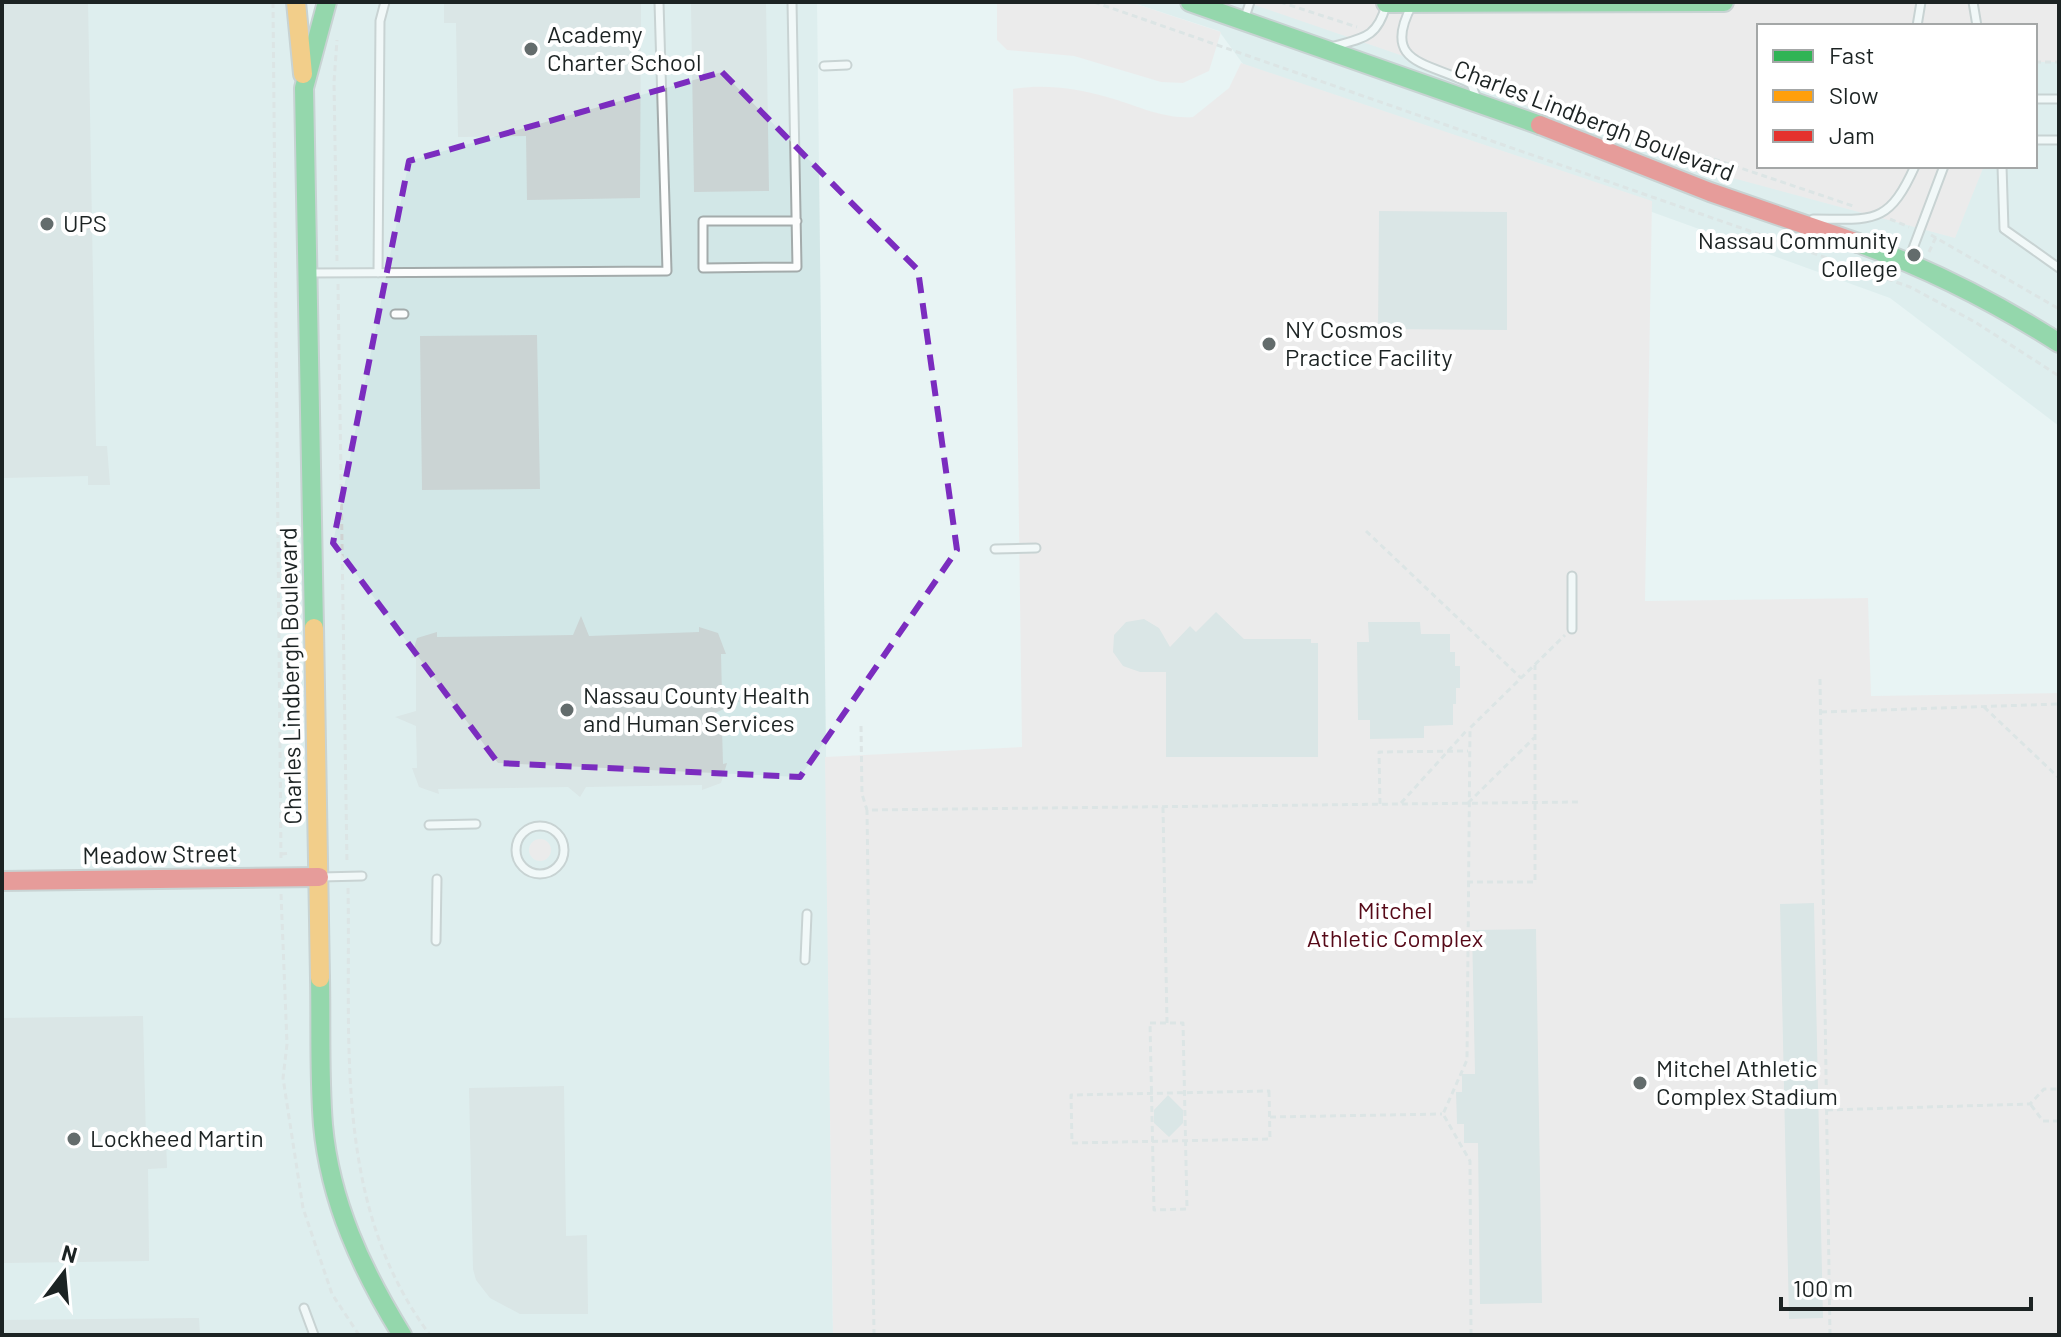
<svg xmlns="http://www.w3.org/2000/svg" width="2061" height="1337" font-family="Barlow,sans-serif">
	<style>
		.built { fill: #d2e7e7; fill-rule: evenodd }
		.green { fill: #f0e1e1 }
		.building { fill: #cbd4d4 }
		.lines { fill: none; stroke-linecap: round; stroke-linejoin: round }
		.lane-casing { stroke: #a3abab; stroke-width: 11 }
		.fast-casing { stroke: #a3abab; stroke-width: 22 }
		.slow-casing { stroke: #a3abab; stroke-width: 22 }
		.jam-casing { stroke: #a3abab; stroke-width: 22 }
		.path { stroke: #cfd2d2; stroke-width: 3; stroke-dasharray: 6 4; stroke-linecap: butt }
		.lane { stroke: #fcfdfd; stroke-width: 7 }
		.fast { stroke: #30b455; stroke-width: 18 }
		.slow { stroke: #ff9f0a; stroke-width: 18 }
		.jam { stroke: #e5322d; stroke-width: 18 }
		.marked { fill: none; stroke: #7b2cbf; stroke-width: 6; stroke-dasharray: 16 10; stroke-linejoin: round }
		.poi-dot { fill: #636c6c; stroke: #fff; stroke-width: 3 }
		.labels { text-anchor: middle; stroke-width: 8; stroke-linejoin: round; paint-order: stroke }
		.poi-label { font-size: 24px; fill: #1c2323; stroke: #fff; text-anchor: start }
		.street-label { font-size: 24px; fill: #1c2323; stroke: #fff }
		.park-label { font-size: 24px; fill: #560918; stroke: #fff }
	</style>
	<rect width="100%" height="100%" fill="#e8f4f4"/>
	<path class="built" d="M 2,2 L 298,2 L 302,87 L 323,2 L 817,2 L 833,1335 L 2,1335 Z
		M 1130,2 L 2059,2 L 2059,426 L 1890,298 L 1243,64 L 1219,31 ZM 1759,26 L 2035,26 L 2035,166 L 1759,166 Z"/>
	<path class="green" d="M 997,2 L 1130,2 L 1221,32 L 1209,71 L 1183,83 L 1161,82 L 1074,56 L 1007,50 L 997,40 Z
		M 1246,2 L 2059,2 L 2059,62 L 2035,62 L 2035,26 L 1759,26 L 1759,166 L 1984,166 L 1955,238 L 1714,173 L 1530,108 L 1502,90 Z
		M 1241,63 L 1652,201 L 1645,601 L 1868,598 L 1871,696 L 2059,693 L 2059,1335 L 833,1335 L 825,757 L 1022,747 L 1013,89 C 1044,84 1076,88 1107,97 C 1137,105 1161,119 1193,117 L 1229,88 Z
		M529 850a11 11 0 1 1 22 0a11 11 0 1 1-22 0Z"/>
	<path class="building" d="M 2,2 L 88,2 L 96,446 L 107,446 L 110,485 L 88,485 L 88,476 L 2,478 Z
		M 444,2 L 641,2 L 640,198 L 527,200 L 526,136 L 458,137 L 456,23 L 444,23 Z
		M 691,2 L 766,2 L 769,191 L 694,192 Z
		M 1379,211 L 1507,212 L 1507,330 L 1378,329 Z
		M 537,335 L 540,489 L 422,490 L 420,336 Z
		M 1216,612 L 1244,639 L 1311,639 L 1311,643 L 1318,643 L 1318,757 L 1166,757 L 1166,672 L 1140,672 L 1123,666 L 1113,652 L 1114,635 L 1126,622 L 1144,619 L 1159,628 L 1170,647 L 1190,626 L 1196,632 Z
		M 581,616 L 589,636 L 699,632 L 699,627 L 718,633 L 726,654 L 721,654 L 722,695 L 740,701 L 709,716 L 722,728 L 723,764 L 727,763 L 721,783 L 702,790 L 702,785 L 586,787 L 580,797 L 568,787 L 438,789 L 439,794 L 419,787 L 412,768 L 417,768 L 416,726 L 395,717 L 416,711 L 416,658 L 411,658 L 417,638 L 437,632 L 437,637 L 573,635 Z
		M 1368,622 L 1420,622 L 1421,634 L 1450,634 L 1450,652 L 1455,652 L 1455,666 L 1460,666 L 1460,688 L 1456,688 L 1456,704 L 1453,704 L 1453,725 L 1424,726 L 1424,738 L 1370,739 L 1370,720 L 1358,720 L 1357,642 L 1369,642 Z
		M 1814,903 L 1823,1318 L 1789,1319 L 1780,904 Z
		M 1536,929 L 1542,1303 L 1480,1304 L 1478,1143 L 1464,1143 L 1464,1124 L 1457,1124 L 1456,1092 L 1462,1092 L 1462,1074 L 1475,1074 L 1472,930 Z
		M 143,1016 L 146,1140 L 166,1139 L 167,1168 L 148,1169 L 149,1261 L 2,1263 L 2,1018 Z
		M 564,1086 L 566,1236 L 587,1235 L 588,1314 L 520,1314 L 490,1298 L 476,1280 L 473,1269 L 469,1088 Z
		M 1168,1095 L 1183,1110 L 1183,1123 L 1169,1137 L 1154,1123 L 1154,1110 Z
		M 199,1318 L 200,1335 L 2,1335 L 2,1320 Z"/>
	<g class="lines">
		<defs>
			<path id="lane" d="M 792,2 L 797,267 L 703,268 L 703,221 L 797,221
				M 1973,2 L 1977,26
				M 1412,5 C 1380,65 1429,62 1471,84 L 1478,101
				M 1244,20 L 1250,2
				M 1917,26 L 1921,2
				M 1331,47 C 1362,38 1377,39 1386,5
				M 824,66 L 847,65
				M 2035,99 L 2059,99
				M 2035,140 L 2059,140
				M 2002,166 L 2004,229 L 2059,268
				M 1813,219 C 1873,219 1888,226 1915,166
				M 1909,259 L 1944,166
				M 310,273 L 667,271 L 659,2
				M 378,273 L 380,21 L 385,2
				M 395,314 L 404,314
				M 995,549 L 1036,548
				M 1572,629 L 1572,576
				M 429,825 L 476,824
				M516 850a24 24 0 1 1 48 0a24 24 0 1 1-48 0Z
				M 321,877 L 362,876
				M 436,941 L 437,879
				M 805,960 L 807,914
				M 304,1308 L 314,1335"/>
			<path id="fast" d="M 1190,2 L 1540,125
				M 1386,3 L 1724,2
				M 1858,243 C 1930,269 1995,302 2059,343
				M 314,628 L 304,88 L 327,2
				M 320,978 C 321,1026 319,1076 323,1125 C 330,1202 362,1270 402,1335"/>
			<path id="slow" d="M 296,2 L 303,74
				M 314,628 L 320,978"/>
			<path id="jam" d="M 1540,125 L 1710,192 L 1858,243
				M 2,881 L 319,877"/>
		</defs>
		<use href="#lane" class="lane-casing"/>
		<use href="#fast" class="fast-casing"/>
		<use href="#slow" class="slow-casing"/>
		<use href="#jam" class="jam-casing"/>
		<path class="path" d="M 273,2 L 281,858
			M 1094,2 L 1910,287 L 1975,322 L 2059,376
			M 1280,2 L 1357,27
			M 2035,62 L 2059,62
			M 1479,74 L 1557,106 L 1853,206
			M 1890,219 L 1909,227
			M 1931,235 L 2059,309
			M 1929,252 L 1936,237
			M 337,261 L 334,82 L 337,40
			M 338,284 L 347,864
			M 1366,531 L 1521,678
			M 1820,679 L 1830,1335
			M 1984,707 L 2059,778
			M 1821,712 L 2059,704
			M 861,726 L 862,794 L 867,810
			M 1401,803 L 1468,729
			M 1468,803 L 1534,738
			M 1380,804 L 1379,752 L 1468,751
			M 1163,807 L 1167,1023
			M 281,854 L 291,853
			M 1467,882 L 1535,882 L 1535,665
			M 348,888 C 351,1042 332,1204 430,1335
			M 281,894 L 287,1044 L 283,1078 L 303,1208 L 332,1294 L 359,1335
			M 1150,1023 L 1183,1023 L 1187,1209 L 1154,1210 Z
			M 1269,1091 L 1270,1139 L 1072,1143 L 1071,1095 Z
			M 2031,1105 L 2043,1121 L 2059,1121
			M 1827,1110 L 2030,1104 L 2044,1089 L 2059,1089
			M 1270,1117 L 1442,1114
			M 874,1335 L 867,810 L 1578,802
			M 1471,1335 L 1470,1161 L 1443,1114 L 1467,1060 L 1470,728 L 1565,635"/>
		<use href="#lane" class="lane"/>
		<use href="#fast" class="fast"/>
		<use href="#slow" class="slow"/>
		<use href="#jam" class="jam"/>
	</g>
	<path d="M0 0H2061V1337H0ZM 722,72 L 918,270 L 957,550 L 800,777 L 498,763 L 333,543 L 409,161 Z" fill="#e8f4f4" fill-opacity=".55" fill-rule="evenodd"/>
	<path class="marked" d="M 722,72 L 918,270 L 957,550 L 800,777 L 498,763 L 333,543 L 409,161 Z"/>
	<g class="poi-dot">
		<circle cx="531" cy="49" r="8"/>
		<circle cx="47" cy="224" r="8"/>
		<circle cx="1914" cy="255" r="8"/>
		<circle cx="1269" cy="344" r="8"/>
		<circle cx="567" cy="710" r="8"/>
		<circle cx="1640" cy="1083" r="8"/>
		<circle cx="74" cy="1139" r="8"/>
	</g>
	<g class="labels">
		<g class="poi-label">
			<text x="547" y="43">Academy<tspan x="547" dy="28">Charter School</tspan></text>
			<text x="63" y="232">UPS</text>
			<text x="1898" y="249" text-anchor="end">Nassau Community<tspan x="1898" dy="28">College</tspan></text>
			<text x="1285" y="338">NY Cosmos<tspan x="1285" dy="28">Practice Facility</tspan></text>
			<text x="583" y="704">Nassau County Health<tspan x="583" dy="28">and Human Services</tspan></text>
			<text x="1656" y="1077">Mitchel Athletic<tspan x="1656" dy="28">Complex Stadium</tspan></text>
			<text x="90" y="1147">Lockheed Martin</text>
		</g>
		<g class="street-label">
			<text transform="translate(1594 121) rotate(21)" y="8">Charles Lindbergh Boulevard</text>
			<text transform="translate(291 676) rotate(-91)" y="8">Charles Lindbergh Boulevard</text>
			<text transform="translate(160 855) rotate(-1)" y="8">Meadow Street</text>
		</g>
		<g class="park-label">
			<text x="1395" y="919">Mitchel<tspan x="1395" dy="28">Athletic Complex</tspan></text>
		</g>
	</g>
	<rect width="2061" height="1337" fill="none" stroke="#1c2323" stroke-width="8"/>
	<rect x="1757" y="24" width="280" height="144" fill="#ffffff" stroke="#a4a7a7" stroke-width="2"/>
	<rect x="1773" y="50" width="40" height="12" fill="#30b455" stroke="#a4a7a7" stroke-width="2"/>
	<text x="1829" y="64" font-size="24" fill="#1c2323">Fast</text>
	<rect x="1773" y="90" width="40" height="12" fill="#ff9f0a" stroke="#a4a7a7" stroke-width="2"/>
	<text x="1829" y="104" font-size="24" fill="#1c2323">Slow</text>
	<rect x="1773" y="130" width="40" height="12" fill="#e5322d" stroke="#a4a7a7" stroke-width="2"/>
	<text x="1829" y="144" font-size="24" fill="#1c2323">Jam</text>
	<g transform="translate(64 1273) rotate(16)" stroke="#ffffff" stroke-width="6" paint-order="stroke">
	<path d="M0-6L14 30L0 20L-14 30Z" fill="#1c2323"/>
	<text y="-12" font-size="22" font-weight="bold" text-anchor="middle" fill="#1c2323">N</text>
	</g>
	<path d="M1781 1297v12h250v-12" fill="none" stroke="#1c2323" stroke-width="4"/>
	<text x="1793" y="1297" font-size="24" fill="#1c2323" stroke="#ffffff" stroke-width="6" paint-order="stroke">100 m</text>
</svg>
